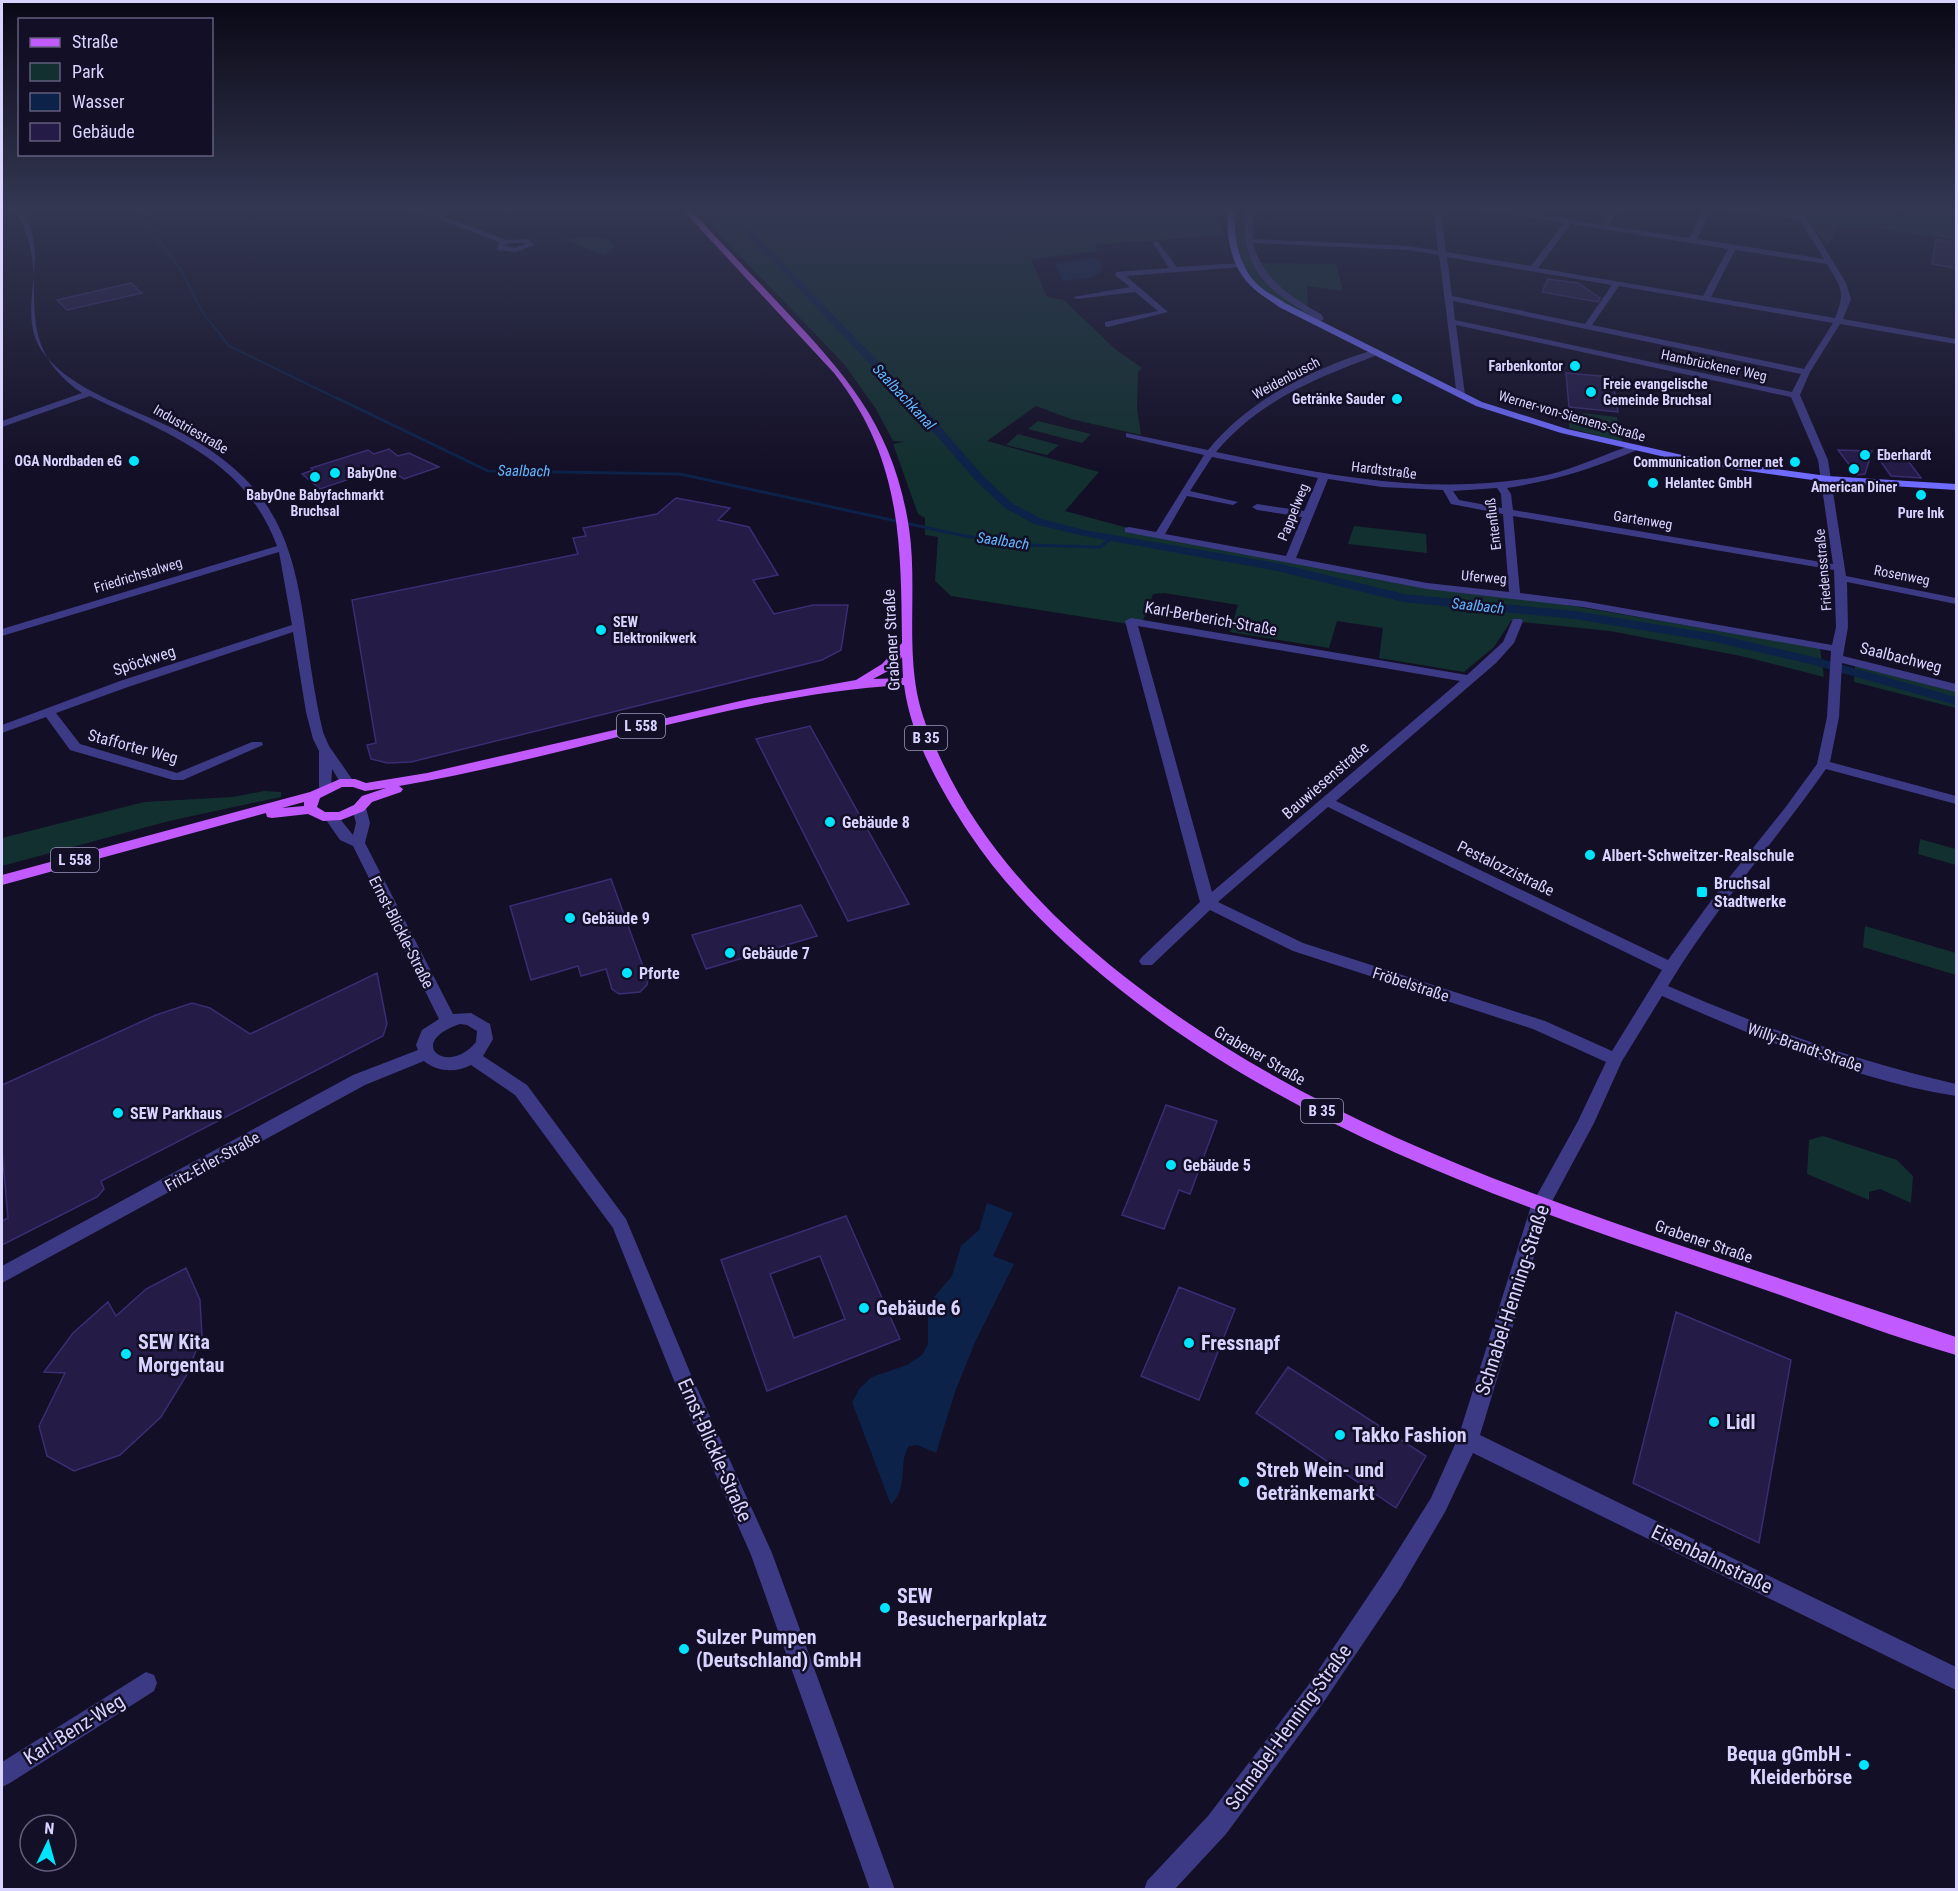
<svg xmlns="http://www.w3.org/2000/svg" width="1958" height="1891" font-family="'Roboto Condensed',sans-serif">
	<style>
		.green { fill: #12302f }
		.water { fill: #0c2248 }
		.lines { fill: none; stroke-linecap: round; stroke-linejoin: round }
		.stream-far1 { stroke: #0c2248; stroke-width: 2 }
		.stream { stroke: #0c2248; stroke-width: 3 }
		.canal { fill: #0c2248; fill-rule: evenodd }
		.building { fill: #241b47; stroke: #3b2d73; stroke-width: 1.5; fill-rule: evenodd }
		.street { fill: #3d3a85; fill-rule: evenodd }
		.secondary { fill: #6f6bff; fill-rule: evenodd }
		.primary { fill: #c25bff; fill-rule: evenodd }
		.poi-dot { fill: #00e5ff; stroke: #130f26; stroke-width: 2 }
		.labels { text-anchor: middle; stroke-width: 5; stroke-linejoin: round; paint-order: stroke }
		.far-street-label { font-size: 14px; fill: #d9d4ff; stroke: #130f26 }
		.far-poi-label { font-size: 14px; font-weight: bold; fill: #d9d4ff; stroke: #130f26; text-anchor: start }
		.far-water-label { font-size: 15px; font-style: italic; fill: #62b6ff; stroke: #130f26 }
		.shield { fill: #130f26; stroke: #9e99be; stroke-width: 1.5 }
		.shield-label { font-size: 15px; font-weight: bold; fill: #d9d4ff }
		.street-label { font-size: 16px; fill: #d9d4ff; stroke: #130f26 }
		.poi-label { font-size: 16px; font-weight: bold; fill: #d9d4ff; stroke: #130f26; text-anchor: start }
		.near-street-label { font-size: 20px; fill: #d9d4ff; stroke: #130f26 }
		.near-poi-label { font-size: 20px; font-weight: bold; fill: #d9d4ff; stroke: #130f26; text-anchor: start }
	</style>
	<rect width="100%" height="100%" fill="#130f26"/>
	<path class="green" d="M 694,208 L 1222,208 L 1223,235 L 1094,245 L 1098,251 L 1031,259 L 1047,297 L 1064,300 L 1115,349 L 1142,368 L 1138,372 L 1137,408 L 1141,435 L 1071,419 L 1036,406 L 987,441 L 1099,472 L 1065,511 L 1158,536 L 1379,580 L 1556,603 L 1820,648 L 1824,677 L 1741,656 L 1610,631 L 1511,621 L 1494,647 L 1464,672 L 1379,658 L 1383,628 L 1337,621 L 1329,648 L 1230,632 L 1238,605 L 1164,593 L 1153,594 L 1141,626 L 951,596 L 935,581 L 938,537 L 925,535 L 925,518 L 918,514 L 893,444 L 904,442 L 893,441 L 876,409 L 844,364 Z
		M 1232,208 L 1249,208 L 1248,217 L 1256,263 L 1336,264 L 1343,291 L 1307,286 L 1308,310 L 1318,316 L 1314,322 C 1280,304 1245,286 1234,246 C 1231,235 1233,220 1232,208 Z
		M 1846,208 L 1908,217 L 1910,208 L 1956,208 L 1956,240 L 1875,228 L 1841,228 L 1836,229 L 1828,246 L 1805,216 L 1803,209 Z
		M 585,237 L 606,239 L 615,246 L 606,253 L 608,256 L 564,240 Z
		M 1573,412 L 1617,417 L 1622,442 L 1569,428 L 1569,414 Z
		M 1038,421 L 1091,434 L 1082,443 L 1028,429 Z
		M 1018,434 L 1059,445 L 1047,455 L 1006,445 Z
		M 1354,526 L 1426,534 L 1427,553 L 1348,544 Z
		M 1855,665 L 1956,690 L 1956,708 L 1854,682 Z
		M 264,791 L 281,792 L 281,797 L 169,821 L 2,866 L 2,838 L 144,802 L 232,797 Z
		M 1920,839 L 1956,849 L 1956,865 L 1918,854 Z
		M 1865,926 L 1956,953 L 1956,975 L 1863,947 Z
		M 1823,1136 L 1897,1160 L 1913,1176 L 1911,1203 L 1880,1189 L 1869,1192 L 1869,1200 L 1807,1174 L 1809,1140 Z"/>
	<path class="water" d="M 1093,258 L 1099,260 L 1102,266 L 1100,273 L 1090,278 L 1063,281 L 1055,264 Z
		M 987,1203 L 1013,1213 L 993,1256 L 1014,1264 L 976,1340 L 955,1392 L 936,1453 L 917,1445 L 909,1446 C 897,1465 910,1485 891,1505 L 852,1402 L 860,1388 L 872,1377 L 907,1365 L 922,1355 L 928,1344 L 928,1311 L 933,1298 L 952,1276 L 961,1246 L 979,1230 Z"/>
	<g class="lines">
		<path class="stream-far1" d="M 149,208 L 144,214 L 147,225 L 181,270 L 203,313 L 229,346 L 340,400"/>
		<path class="stream" d="M 337,398 L 488,471 L 680,474 L 965,536 L 1026,545 L 1100,547 L 1112,538"/>
		<path class="canal" d="M 722,208 L 730,208 L 930,415 L 984,477 L 1013,504 L 1042,519 L 1084,530 L 1277,563 L 1404,594 L 1575,611 L 1715,634 L 1818,658 L 1956,697 L 1956,705 L 1810,664 L 1715,642 L 1575,619 L 1404,602 L 1277,571 L 1084,536 L 1034,524 L 1005,508 L 976,481 L 922,419 Z"/>
	</g>
	<path class="building" d="M 1936,239 L 1956,243 L 1956,268 L 1932,264 Z
		M 1548,279 L 1578,283 L 1600,298 L 1598,302 L 1542,292 Z
		M 131,283 L 142,293 L 67,310 L 57,300 Z
		M 1566,373 L 1612,377 L 1618,412 L 1569,407 Z
		M 389,449 L 398,456 L 409,453 L 439,467 L 404,479 L 385,467 L 320,489 L 302,474 L 313,470 L 311,468 L 368,450 L 374,454 Z
		M 1838,450 L 1872,451 L 1865,474 L 1857,475 Z
		M 1879,459 L 1908,461 L 1921,478 L 1891,476 Z
		M 676,498 L 730,508 L 718,520 L 749,527 L 778,575 L 753,580 L 774,614 L 813,605 L 848,605 L 841,650 L 822,660 L 411,762 L 387,763 L 371,759 L 367,745 L 376,743 L 352,600 L 578,554 L 573,538 L 586,536 L 583,528 L 657,514 Z
		M 810,726 L 909,904 L 848,921 L 756,739 Z
		M 611,879 L 648,980 L 647,985 L 640,992 L 619,994 L 612,989 L 606,969 L 581,976 L 578,966 L 531,980 L 510,906 Z
		M 801,905 L 817,936 L 706,969 L 692,935 Z
		M 377,973 L 387,1024 L 383,1036 L 101,1181 L 104,1189 L 97,1197 L 2,1245 L 2,1221 L 8,1218 L 2,1150 L 2,1085 L 156,1015 L 192,1003 L 210,1008 L 250,1034 Z
		M 1166,1105 L 1217,1121 L 1190,1194 L 1179,1190 L 1164,1229 L 1122,1215 Z
		M 846,1216 L 900,1339 L 767,1391 L 721,1260 ZM 820,1256 L 845,1319 L 794,1338 L 770,1274 Z
		M 186,1268 L 200,1300 L 202,1336 L 186,1376 L 161,1417 L 120,1455 L 74,1471 L 47,1456 L 39,1426 L 65,1373 L 44,1372 L 73,1333 L 108,1302 L 116,1316 L 146,1289 Z
		M 1179,1287 L 1235,1309 L 1199,1400 L 1141,1376 Z
		M 1676,1312 L 1791,1360 L 1759,1543 L 1633,1483 Z
		M 1288,1367 L 1426,1456 L 1396,1508 L 1256,1413 Z"/>
	<g class="lines">
		<path class="street" d="M 13,208 L 21,208 C 55,256 11,313 45,355 C 72,390 131,408 170,427 C 318,500 291,594 323,732 L 329,746 L 354,782 L 352,785 L 342,785 L 332,769 L 331,790 L 321,790 L 319,787 L 319,751 L 313,739 L 306,712 L 293,632 L 128,687 L 56,713 L 80,744 L 177,773 L 252,742 L 262,742 L 263,745 L 183,780 L 173,780 L 70,750 L 46,717 L 2,733 L 2,725 L 120,681 L 292,625 L 279,552 L 2,636 L 2,629 L 277,546 C 245,459 166,433 90,396 L 2,427 L 2,421 L 82,393 C 0,336 60,275 13,208 Z
			M 410,208 L 421,208 L 506,240 L 528,239 L 534,245 L 516,252 L 497,250 L 499,242 ZM 510,243 L 523,243 L 525,244 L 515,248 L 504,246 Z
			M 1245,208 L 1253,208 L 1253,239 L 1409,246 L 1438,251 L 1433,208 L 1441,208 L 1446,252 L 1531,266 L 1564,223 L 1477,208 L 1495,208 L 1602,225 L 1611,208 L 1619,208 L 1609,226 L 1690,238 L 1703,208 L 1711,208 L 1697,239 L 1824,259 L 1800,220 L 1727,208 L 1746,208 L 1797,215 L 1795,212 L 1797,208 L 1805,208 L 1803,212 L 1846,283 L 1851,299 L 1843,319 L 1956,339 L 1956,344 L 1840,324 L 1810,372 L 1800,395 L 1828,460 L 1846,576 L 1956,598 L 1956,604 L 1847,582 L 1848,627 L 1843,656 L 1956,684 L 1956,692 L 1842,663 L 1839,717 L 1830,762 L 1956,796 L 1956,804 L 1826,769 C 1775,842 1714,909 1668,986 C 1762,1027 1856,1061 1956,1084 L 1956,1096 C 1855,1080 1756,1037 1662,996 L 1622,1061 L 1594,1123 L 1549,1207 L 1480,1435 L 1956,1667 L 1956,1690 L 1473,1453 L 1445,1512 L 1401,1587 L 1323,1703 L 1226,1834 L 1174,1890 L 1144,1890 L 1147,1881 L 1208,1816 L 1307,1687 L 1385,1571 L 1431,1498 L 1458,1438 L 1531,1206 L 1578,1121 L 1606,1062 L 1533,1029 L 1293,951 L 1210,910 L 1152,965 L 1142,965 L 1139,961 L 1142,957 L 1200,902 L 1125,621 L 1131,618 L 1467,675 L 1503,642 L 1513,619 L 1521,619 L 1523,621 L 1514,643 L 1496,663 L 1336,801 L 1668,960 L 1716,894 L 1785,808 L 1817,764 L 1827,717 L 1831,651 L 1583,607 L 1427,589 L 1125,532 L 1125,528 L 1129,527 L 1156,532 L 1204,455 L 1126,437 L 1126,433 L 1208,450 C 1250,399 1313,368 1377,349 L 1381,352 L 1380,354 C 1319,377 1259,400 1216,452 C 1325,475 1437,498 1547,475 C 1578,468 1605,453 1634,445 L 1639,448 L 1637,450 C 1595,468 1553,481 1507,488 L 1511,494 L 1513,510 L 1833,564 L 1818,460 L 1791,397 L 1456,325 L 1465,395 L 1457,397 L 1439,255 L 1409,250 L 1253,243 C 1262,279 1291,297 1321,314 L 1324,319 L 1314,325 L 1310,322 L 1315,318 C 1264,288 1241,269 1245,208 ZM 1571,224 L 1728,249 L 1703,296 L 1538,268 ZM 1735,250 L 1827,264 C 1841,288 1846,291 1835,318 L 1711,297 ZM 1447,257 L 1612,285 L 1585,324 L 1452,296 ZM 1619,286 L 1833,323 L 1804,369 L 1592,325 ZM 1453,301 L 1801,374 L 1792,392 L 1455,320 ZM 1212,457 L 1318,478 L 1304,511 L 1257,504 L 1252,507 L 1257,510 L 1302,517 L 1286,556 L 1165,534 L 1187,496 L 1233,505 L 1238,502 L 1190,491 ZM 1328,479 L 1382,487 L 1443,490 L 1451,504 L 1503,514 L 1509,592 L 1427,583 L 1296,558 ZM 1497,488 L 1501,494 L 1502,508 L 1459,500 L 1453,491 ZM 1513,516 L 1834,570 L 1836,627 L 1832,645 L 1583,601 L 1520,593 ZM 1138,626 L 1460,681 L 1212,892 ZM 1328,807 L 1662,970 L 1612,1051 L 1545,1021 L 1303,943 L 1218,902 Z
			M 1157,241 L 1177,267 L 1242,263 L 1246,265 L 1242,267 L 1126,276 L 1168,312 L 1108,327 L 1105,326 L 1105,322 L 1158,311 L 1135,292 L 1077,299 L 1073,297 L 1130,287 L 1116,276 L 1116,272 L 1169,268 L 1153,243 Z
			M 359,804 L 366,808 L 370,823 L 365,843 L 453,1014 L 471,1013 L 490,1024 L 493,1039 L 483,1056 L 527,1085 L 626,1219 L 692,1377 L 772,1553 L 895,1890 L 870,1890 L 751,1555 L 673,1378 L 613,1228 L 515,1095 L 471,1065 C 456,1073 437,1072 424,1061 L 365,1085 L 2,1283 L 2,1266 L 353,1075 L 418,1050 L 416,1045 L 422,1030 L 439,1019 L 353,846 L 340,840 L 324,817 L 331,813 L 336,814 L 353,835 L 356,823 L 352,808 ZM 460,1024 L 467,1025 L 477,1031 L 476,1042 C 448,1077 404,1043 460,1024 Z
			M 146,1672 L 154,1675 L 157,1683 L 154,1691 L 10,1783 L 2,1787 L 2,1762 Z"/>
		<path class="secondary" d="M 1228,208 L 1236,208 C 1232,234 1238,265 1257,284 C 1265,292 1276,297 1285,303 L 1482,402 L 1567,429 L 1691,457 L 1827,476 L 1956,484 L 1956,490 L 1827,482 L 1691,463 L 1561,433 L 1476,406 L 1279,307 C 1270,300 1260,295 1252,287 C 1231,268 1225,235 1228,208 Z"/>
		<path class="primary" d="M 681,208 L 689,208 C 720,242 752,275 784,309 C 849,378 894,429 909,528 C 917,582 907,638 917,693 C 921,714 929,734 938,753 C 979,844 1047,916 1125,977 C 1298,1113 1505,1187 1712,1256 C 1793,1283 1875,1310 1956,1337 L 1956,1355 C 1882,1334 1808,1304 1734,1279 C 1518,1206 1298,1132 1118,988 C 1062,943 1009,893 969,833 C 940,789 911,738 904,685 C 732,695 568,758 399,786 L 403,789 L 401,792 L 372,802 L 364,811 L 341,820 L 323,821 L 308,814 L 272,818 L 267,817 L 266,813 L 2,885 L 2,875 L 310,792 L 340,779 L 355,779 L 366,783 L 427,773 L 749,699 L 856,680 L 882,664 L 902,643 C 901,540 901,458 834,373 ZM 902,657 L 903,678 L 873,679 L 890,670 ZM 342,787 L 353,787 L 365,791 L 386,788 L 362,796 L 354,805 L 339,812 L 325,812 L 317,807 L 320,798 ZM 304,802 L 304,806 L 282,808 Z"/>
	</g>
	<linearGradient id="sky" x2="0" y2="1"><stop stop-color="#0a0815"/><stop offset="0.44" stop-color="#333752"/><stop offset="1" stop-color="#333752" stop-opacity="0"/></linearGradient>
	<rect width="1958" height="473" fill="url(#sky)"/>
	<g class="poi-dot">
		<circle cx="1575" cy="366" r="6"/>
		<circle cx="1591" cy="392" r="6"/>
		<circle cx="1397" cy="399" r="6"/>
		<circle cx="1865" cy="455" r="6"/>
		<circle cx="134" cy="461" r="6"/>
		<circle cx="1795" cy="462" r="6"/>
		<circle cx="1854" cy="469" r="6"/>
		<circle cx="335" cy="473" r="6"/>
		<circle cx="315" cy="477" r="6"/>
		<circle cx="1653" cy="483" r="6"/>
		<circle cx="1921" cy="495" r="6"/>
		<circle cx="601" cy="630" r="6"/>
		<circle cx="830" cy="822" r="6"/>
		<circle cx="1590" cy="855" r="6"/>
		<rect x="1696" y="886" width="12" height="12" rx="3"/>
		<circle cx="570" cy="918" r="6"/>
		<circle cx="730" cy="953" r="6"/>
		<circle cx="627" cy="973" r="6"/>
		<circle cx="118" cy="1113" r="6"/>
		<circle cx="1171" cy="1165" r="6"/>
		<circle cx="864" cy="1308" r="6"/>
		<circle cx="1189" cy="1343" r="6"/>
		<circle cx="126" cy="1354" r="6"/>
		<circle cx="1714" cy="1422" r="6"/>
		<circle cx="1340" cy="1435" r="6"/>
		<circle cx="1244" cy="1482" r="6"/>
		<circle cx="885" cy="1608" r="6"/>
		<circle cx="684" cy="1649" r="6"/>
		<circle cx="1864" cy="1765" r="6"/>
	</g>
	<g class="labels">
		<g class="far-street-label">
			<text transform="translate(1714 365) rotate(12)" y="5">Hambrückener Weg</text>
			<text transform="translate(1286 378) rotate(-28)" y="5">Weidenbusch</text>
			<text transform="translate(1572 416) rotate(16)" y="5">Werner-von-Siemens-Straße</text>
			<text transform="translate(191 429) rotate(30)" y="5">Industriestraße</text>
			<text transform="translate(1384 470) rotate(7)" y="5">Hardtstraße</text>
			<text transform="translate(1293 512) rotate(-68)" y="5">Pappelweg</text>
			<text transform="translate(1643 520) rotate(9)" y="5">Gartenweg</text>
			<text transform="translate(1493 524) rotate(-97)" y="5">Entenfluß</text>
			<text transform="translate(1823 570) rotate(-95)" y="5">Friedensstraße</text>
			<text transform="translate(138 575) rotate(-17)" y="5">Friedrichstalweg</text>
			<text transform="translate(1902 575) rotate(11)" y="5">Rosenweg</text>
			<text transform="translate(1484 577) rotate(5)" y="5">Uferweg</text>
		</g>
		<g class="far-poi-label">
			<text x="1563" y="371" text-anchor="end">Farbenkontor</text>
			<text x="1603" y="389">Freie evangelische<tspan x="1603" dy="16">Gemeinde Bruchsal</tspan></text>
			<text x="1385" y="404" text-anchor="end">Getränke Sauder</text>
			<text x="1877" y="460">Eberhardt</text>
			<text x="122" y="466" text-anchor="end">OGA Nordbaden eG</text>
			<text x="1783" y="467" text-anchor="end">Communication Corner net</text>
			<text x="347" y="478">BabyOne</text>
			<text x="1665" y="488">Helantec GmbH</text>
			<text x="1854" y="492" text-anchor="middle">American Diner</text>
			<text x="315" y="500" text-anchor="middle">BabyOne Babyfachmarkt<tspan x="315" dy="16">Bruchsal</tspan></text>
			<text x="1921" y="518" text-anchor="middle">Pure Ink</text>
			<text x="613" y="627">SEW<tspan x="613" dy="16">Elektronikwerk</tspan></text>
		</g>
		<g class="far-water-label">
			<text transform="translate(904 397) rotate(47)" y="5">Saalbachkanal</text>
			<text transform="translate(524 471) rotate(1)" y="5">Saalbach</text>
			<text transform="translate(1003 541) rotate(8)" y="5">Saalbach</text>
			<text transform="translate(1478 606) rotate(6)" y="5">Saalbach</text>
		</g>
		<g class="shield">
			<rect x="617" y="714" width="48" height="24" rx="4.5"/>
			<rect x="905" y="726" width="42" height="24" rx="4.5"/>
			<rect x="51" y="848" width="48" height="24" rx="4.5"/>
			<rect x="1301" y="1099" width="42" height="24" rx="4.5"/>
		</g>
		<g class="shield-label">
			<text x="641" y="731">L 558</text>
			<text x="926" y="743">B 35</text>
			<text x="75" y="865">L 558</text>
			<text x="1322" y="1116">B 35</text>
		</g>
		<g class="street-label">
			<text transform="translate(1211 618) rotate(10)" y="6">Karl-Berberich-Straße</text>
			<text transform="translate(891 640) rotate(-93)" y="6">Grabener Straße</text>
			<text transform="translate(1901 657) rotate(14)" y="6">Saalbachweg</text>
			<text transform="translate(144 660) rotate(-18)" y="6">Spöckweg</text>
			<text transform="translate(133 746) rotate(15)" y="6">Stafforter Weg</text>
			<text transform="translate(1325 780) rotate(-41)" y="6">Bauwiesenstraße</text>
			<text transform="translate(1506 868) rotate(26)" y="6">Pestalozzistraße</text>
			<text transform="translate(402 932) rotate(63)" y="6">Ernst-Blickle-Straße</text>
			<text transform="translate(1411 984) rotate(18)" y="6">Fröbelstraße</text>
			<text transform="translate(1805 1047) rotate(19)" y="6">Willy-Brandt-Straße</text>
			<text transform="translate(1260 1055) rotate(30)" y="6">Grabener Straße</text>
			<text transform="translate(212 1161) rotate(-29)" y="6">Fritz-Erler-Straße</text>
			<text transform="translate(1704 1241) rotate(19)" y="6">Grabener Straße</text>
		</g>
		<g class="poi-label">
			<text x="842" y="828">Gebäude 8</text>
			<text x="1602" y="861">Albert-Schweitzer-Realschule</text>
			<text x="1714" y="889">Bruchsal<tspan x="1714" dy="18">Stadtwerke</tspan></text>
			<text x="582" y="924">Gebäude 9</text>
			<text x="742" y="959">Gebäude 7</text>
			<text x="639" y="979">Pforte</text>
			<text x="130" y="1119">SEW Parkhaus</text>
			<text x="1183" y="1171">Gebäude 5</text>
		</g>
		<g class="near-street-label">
			<text transform="translate(1512 1300) rotate(-72)" y="7">Schnabel-Henning-Straße</text>
			<text transform="translate(715 1450) rotate(66)" y="7">Ernst-Blickle-Straße</text>
			<text transform="translate(1712 1559) rotate(26)" y="7">Eisenbahnstraße</text>
			<text transform="translate(1288 1727) rotate(-54)" y="7">Schnabel-Henning-Straße</text>
			<text transform="translate(74 1729) rotate(-32)" y="7">Karl-Benz-Weg</text>
		</g>
		<g class="near-poi-label">
			<text x="876" y="1315">Gebäude 6</text>
			<text x="138" y="1349">SEW Kita<tspan x="138" dy="23">Morgentau</tspan></text>
			<text x="1201" y="1350">Fressnapf</text>
			<text x="1726" y="1429">Lidl</text>
			<text x="1352" y="1442">Takko Fashion</text>
			<text x="1256" y="1477">Streb Wein- und<tspan x="1256" dy="23">Getränkemarkt</tspan></text>
			<text x="897" y="1603">SEW<tspan x="897" dy="23">Besucherparkplatz</tspan></text>
			<text x="696" y="1644">Sulzer Pumpen<tspan x="696" dy="23">(Deutschland) GmbH</tspan></text>
			<text x="1852" y="1761" text-anchor="end">Bequa gGmbH -<tspan x="1852" dy="23">Kleiderbörse</tspan></text>
		</g>
	</g>
	<rect width="1958" height="1891" fill="none" stroke="#d9d4ff" stroke-width="6"/>
	<rect x="18" y="18" width="195" height="138" fill="#130f26" stroke="#625e7d" stroke-width="1.5"/>
	<rect x="30" y="38" width="30" height="9" fill="#c25bff" stroke="#625e7d" stroke-width="1.5"/>
	<text x="72" y="48" font-size="18" fill="#d9d4ff">Straße</text>
	<rect x="30" y="63" width="30" height="18" fill="#12302f" stroke="#625e7d" stroke-width="1.5"/>
	<text x="72" y="78" font-size="18" fill="#d9d4ff">Park</text>
	<rect x="30" y="93" width="30" height="18" fill="#0c2248" stroke="#625e7d" stroke-width="1.5"/>
	<text x="72" y="108" font-size="18" fill="#d9d4ff">Wasser</text>
	<rect x="30" y="123" width="30" height="18" fill="#241b47" stroke="#625e7d" stroke-width="1.5"/>
	<text x="72" y="138" font-size="18" fill="#d9d4ff">Gebäude</text>
	<g transform="translate(48 1843) rotate(5)"><circle r="28" fill="#130f26" stroke="#625e7d" stroke-width="1.5"/>
	<path d="M0-4.5L10 22L0 15L-10 22Z" fill="#00e5ff"/>
	<text y="-9" font-size="16" font-weight="bold" text-anchor="middle" fill="#d9d4ff">N</text>
	</g>
</svg>
